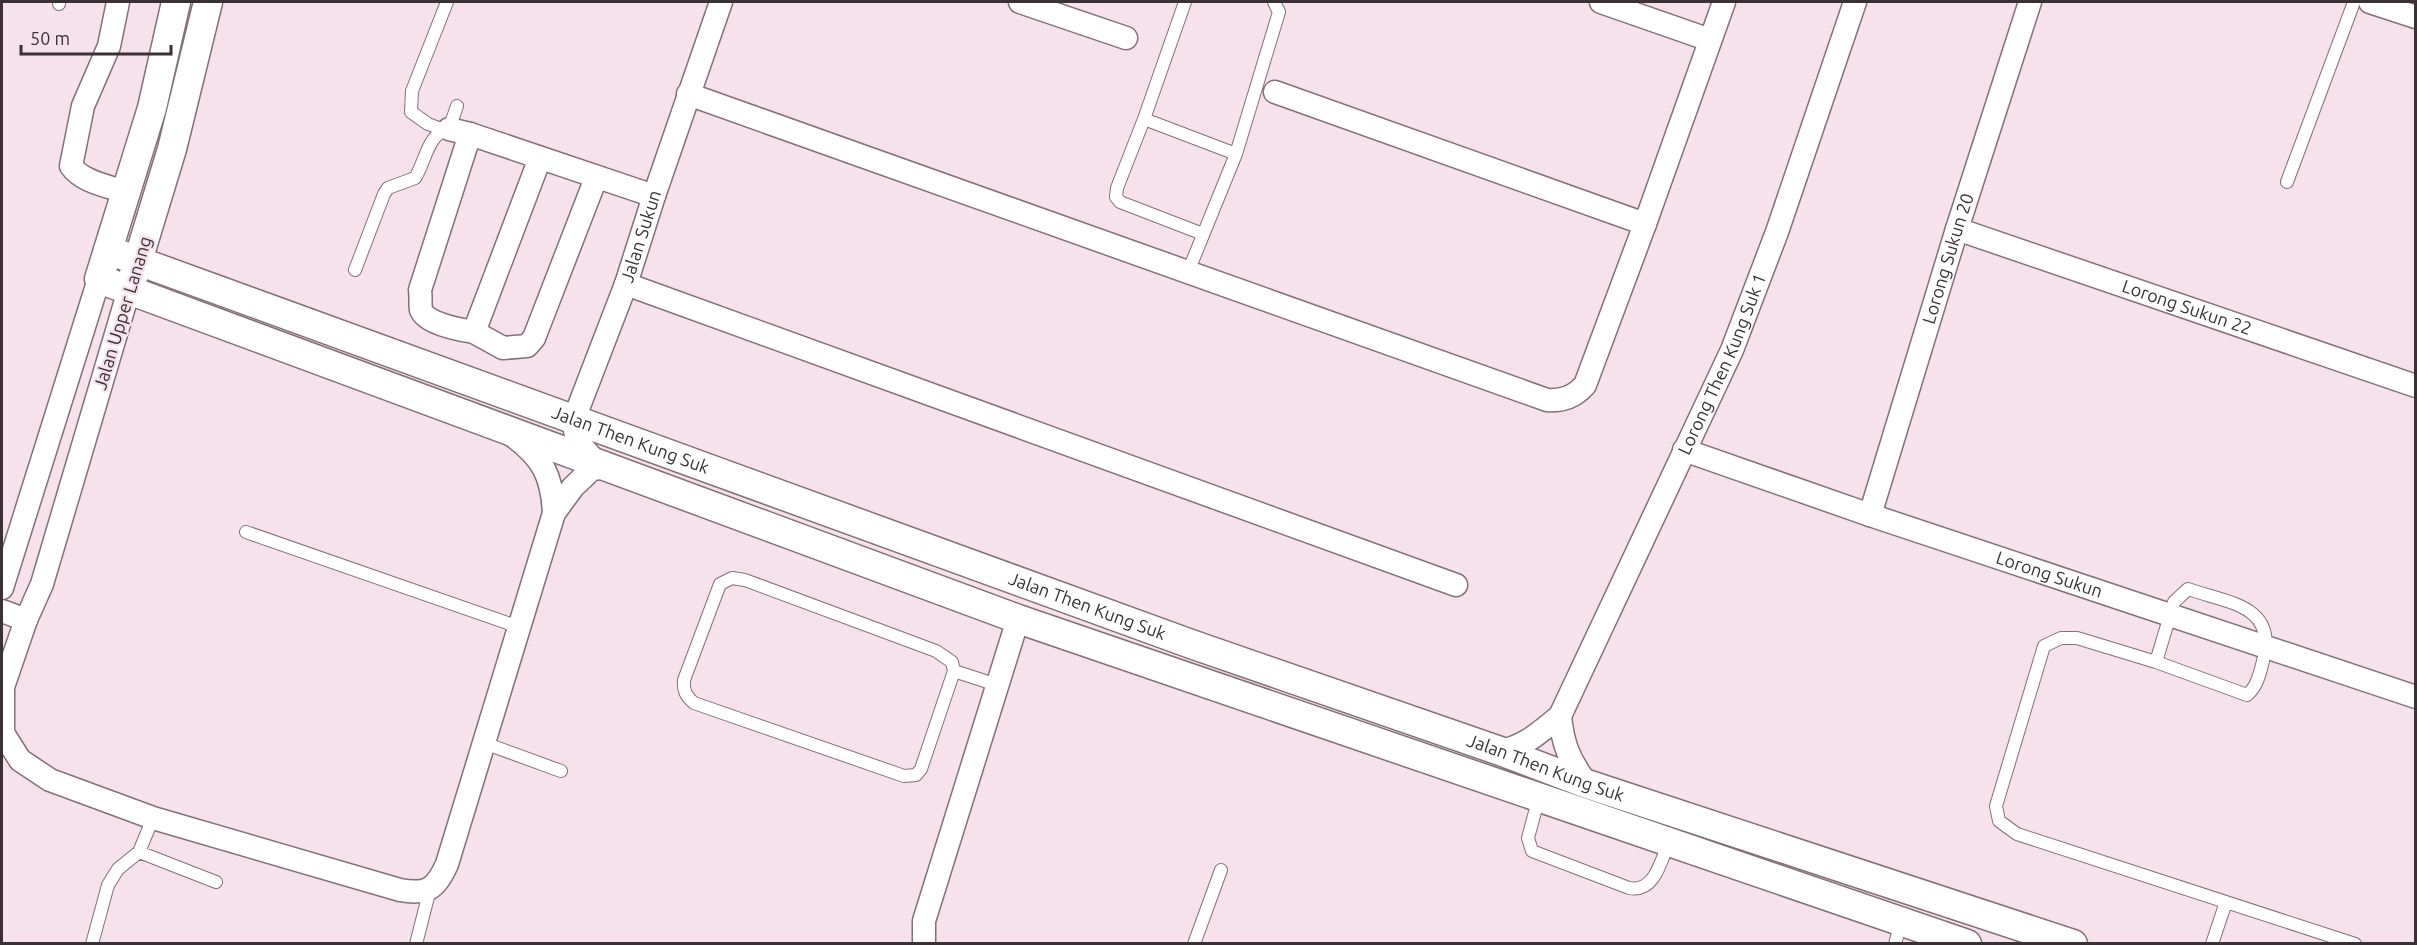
<svg xmlns="http://www.w3.org/2000/svg" width="2417" height="945" font-family="Ubuntu,sans-serif">
	<style>
		.lines { fill: none; stroke-linecap: round; stroke-linejoin: round }
		.service-casing { stroke: #837078; stroke-width: 14 }
		.minor-casing { stroke: #837078; stroke-width: 25 }
		.tertiary-casing { stroke: #837078; stroke-width: 31 }
		.service { stroke: #fff; stroke-width: 12 }
		.minor { stroke: #fff; stroke-width: 22 }
		.tertiary { stroke: #fff; stroke-width: 28 }
		.labels { text-anchor: middle; stroke-width: 4.5; stroke-linejoin: round; paint-order: stroke }
		.street-label { font-size: 18px; fill: #393134; stroke: #f7e1ea }
	</style>
	<rect width="100%" height="100%" fill="#f7e1ea"/>
	<g class="lines">
		<defs>
			<path id="service" d="M 1185,2 L 1144,119 L 1117,188 L 1116,197 L 1120,202 L 1203,234
				M 59,4 L 59,2
				M 1144,119 L 1236,154
				M 444,130 L 428,124 L 411,112 L 412,91 L 447,2
				M 2287,182 L 2354,2
				M 355,270 L 384,194 L 388,188 L 415,178 C 425,163 428,132 449,129 L 457,106
				M 1188,272 L 1236,154 L 1279,12 L 1274,2
				M 246,532 L 519,627
				M 732,578 L 745,580 L 936,651 L 952,662 L 954,671 L 921,769 L 916,775 L 904,776 L 694,703 C 686,696 683,691 684,680 L 720,584 Z
				M 2156,662 L 2174,602 L 2188,589 C 2228,603 2278,605 2263,661 C 2260,673 2257,687 2247,695 L 2156,662 L 2077,638 L 2061,638 L 2044,646 L 1996,806 L 1999,821 L 2017,834 L 2355,944
				M 954,671 L 997,685
				M 484,743 L 561,771
				M 1539,797 L 1528,838 L 1532,851 L 1629,888 C 1655,893 1661,860 1669,842
				M 139,852 L 216,882
				M 92,944 L 108,885 L 118,869 L 139,852 L 153,818
				M 416,944 L 430,889
				M 1194,944 L 1221,870
				M 1895,944 L 1901,922
				M 2212,944 L 2226,902"/>
			<g id="minor">
				<path d="M 118,2 L 109,46 L 83,106 L 71,166 C 82,182 109,186 127,193"/>
				<path d="M 1020,2 L 1126,38"/>
				<path d="M 1601,2 L 1710,40"/>
				<path d="M 2370,2 L 2416,17"/>
				<path d="M 1275,92 L 1645,224"/>
				<path d="M 688,94 L 1547,400 C 1563,401 1574,397 1585,385 L 1645,224 L 1724,2"/>
				<path d="M 449,129 L 470,134 L 654,196"/>
				<path d="M 470,134 L 420,290 C 421,296 420,305 421,310 C 426,324 461,330 474,332"/>
				<path d="M 540,158 L 474,332 L 503,348 L 527,346 L 534,338 L 596,178"/>
				<path id="s1" d="M 1957,229 L 2416,386"/>
				<path d="M 626,284 L 1456,585"/>
				<path d="M 129,290 L 42,584 L 26,620 L 3,687 L 3,733 L 20,760 L 50,780 L 153,818 L 400,890 C 427,895 436,889 447,864 L 554,513 L 573,487 L 592,469 L 609,467"/>
				<path d="M 513,436 C 543,458 552,476 554,513"/>
				<path id="s2" d="M 1684,450 L 1870,515 L 2416,697"/>
				<path id="s3" d="M 597,463 C 584,449 573,439 574,419 L 626,284 L 654,196 L 721,2"/>
				<path id="s4" d="M 1870,515 L 1957,229 L 2030,2"/>
				<path d="M 2,588 L 99,279"/>
				<path d="M 2,611 L 26,620"/>
				<path d="M 1560,716 C 1563,745 1569,760 1587,784"/>
				<path id="s5" d="M 1500,751 C 1525,747 1541,731 1560,716 L 1732,350 L 1777,232 L 1855,2"/>
				<path d="M 924,944 L 924,921 L 1018,619"/>
			</g>
			<g id="tertiary">
				<path d="M 176,2 L 152,108 L 99,279 L 1018,619 L 1967,944"/>
				<path id="s6" d="M 108,250 L 1191,644 L 1500,751 L 1587,784 L 2073,944"/>
				<path d="M 133,277 L 172,149 L 208,2"/>
			</g>
		</defs>
		<use href="#service" class="service-casing"/>
		<use href="#minor" class="minor-casing"/>
		<use href="#tertiary" class="tertiary-casing"/>
		<use href="#service" class="service"/>
		<use href="#minor" class="minor"/>
		<use href="#tertiary" class="tertiary"/>
	</g>
	<g class="labels">
		<g class="street-label">
			<text dy="6" stroke="none"><textPath href="#s3" startOffset="246">Jalan Sukun</textPath></text>
			<text dy="6" stroke="none"><textPath href="#s4" startOffset="268">Lorong Sukun 20</textPath></text>
			<text dy="6" stroke="none"><textPath href="#s1" startOffset="243">Lorong Sukun 22</textPath></text>
			<text transform="translate(123 313) rotate(-73)" y="6">Jalan Upper Lanang</text>
			<text dy="6" stroke="none"><textPath href="#s5" startOffset="458">Lorong Then Kung Suk 1</textPath></text>
			<text dy="6" stroke="none"><textPath href="#s6" startOffset="556">Jalan Then Kung Suk</textPath></text>
			<text dy="6" stroke="none"><textPath href="#s2" startOffset="386">Lorong Sukun</textPath></text>
			<text dy="6" stroke="none"><textPath href="#s6" startOffset="1042">Jalan Then Kung Suk</textPath></text>
			<text dy="6" stroke="none"><textPath href="#s6" startOffset="1528">Jalan Then Kung Suk</textPath></text>
		</g>
	</g>
	<rect width="2417" height="945" fill="none" stroke="#393134" stroke-width="6"/>
	<path d="M21 45v9h150v-9" fill="none" stroke="#393134" stroke-width="3"/>
	<text x="30" y="45" font-size="18" fill="#393134" stroke="#f7e1ea" stroke-width="4.5" paint-order="stroke">50 m</text>
</svg>
